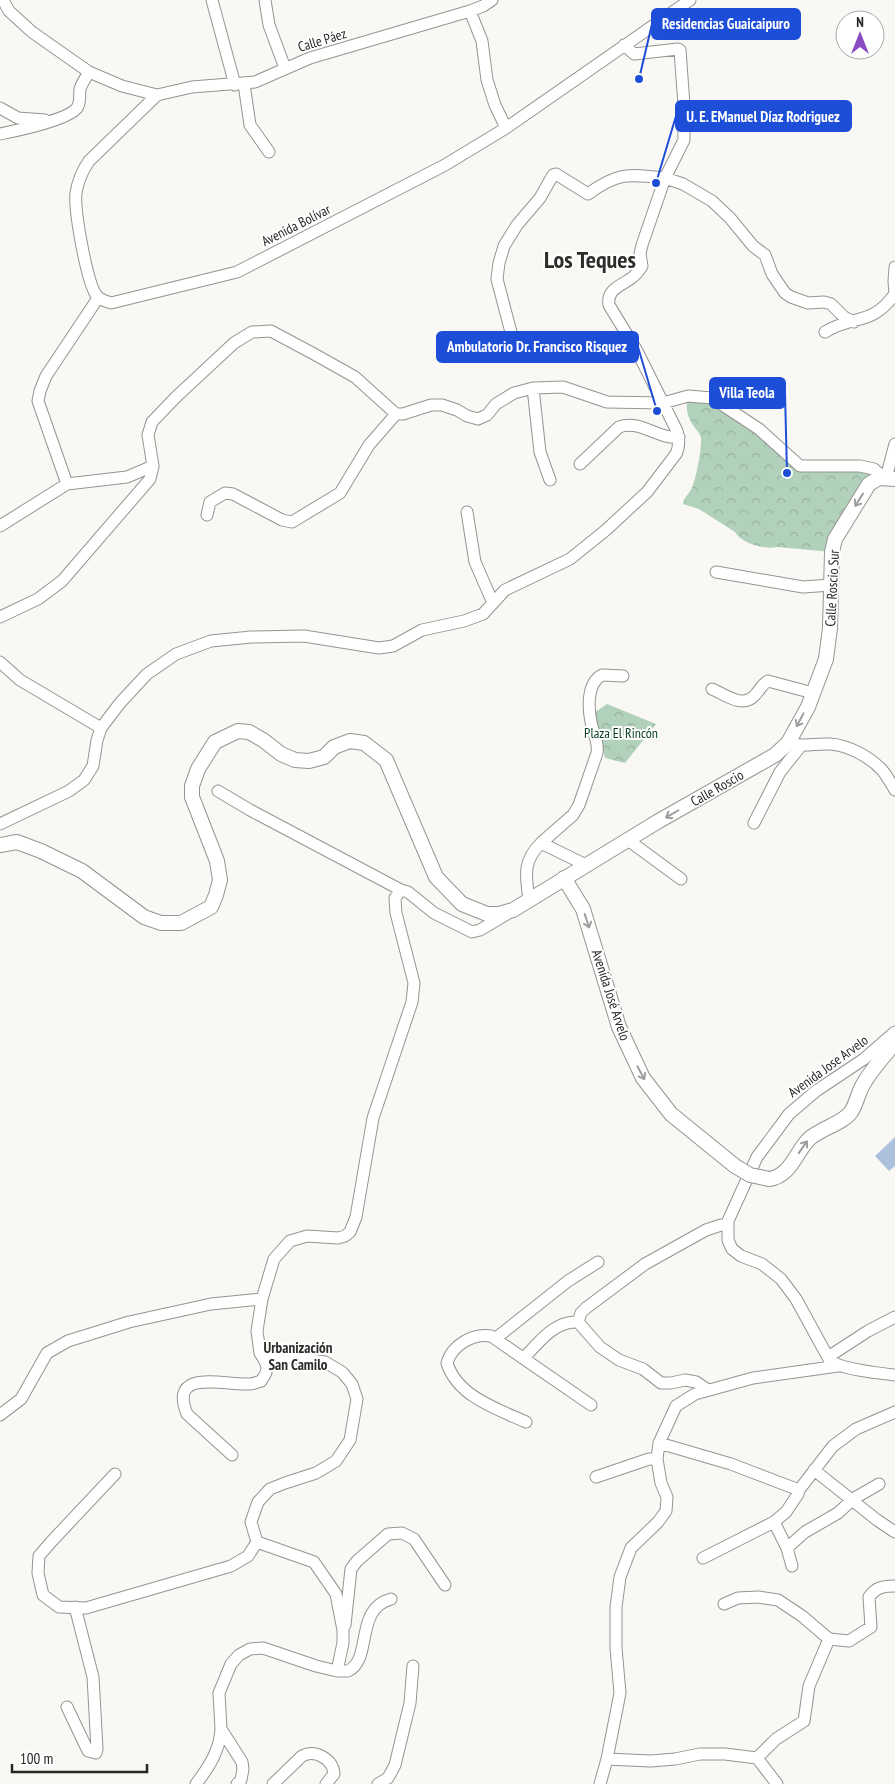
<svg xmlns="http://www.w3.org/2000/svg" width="895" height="1784" font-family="'PT Sans Narrow',sans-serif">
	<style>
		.park { fill: url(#park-crowns) }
		.water { fill: #adc1df }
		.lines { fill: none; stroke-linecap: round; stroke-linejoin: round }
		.minor-casing { stroke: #959491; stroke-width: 13 }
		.tertiary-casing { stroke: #959491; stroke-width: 16 }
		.minor { stroke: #fff; stroke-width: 11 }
		.tertiary { stroke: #fff; stroke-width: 14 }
		.tertiary-bridge-casing { stroke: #959491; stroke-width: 16; stroke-linecap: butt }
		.tertiary-bridge { stroke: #fff; stroke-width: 14 }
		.oneway { stroke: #9e9d9d }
		.labels { text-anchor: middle; stroke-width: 4; stroke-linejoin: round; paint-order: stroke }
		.street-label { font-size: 14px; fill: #272625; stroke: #fff }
		.park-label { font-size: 14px; fill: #043e20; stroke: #fff }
		.neighbourhood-label { font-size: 15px; font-weight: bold; fill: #2d2d2a; stroke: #fff }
		.town-label { font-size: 24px; font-weight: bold; fill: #2d2d2a; stroke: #fff }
		.leader { fill: none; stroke: #1d4ed8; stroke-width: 2 }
		.callout-dot { fill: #1d4ed8; stroke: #fff; stroke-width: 2 }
		.callout { fill: #1d4ed8; stroke: #1d4ed8; stroke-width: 2 }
		.callout-label { font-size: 15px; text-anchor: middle; font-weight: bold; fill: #fff }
	</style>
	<defs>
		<pattern id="park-crowns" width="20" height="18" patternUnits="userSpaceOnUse" patternTransform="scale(1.25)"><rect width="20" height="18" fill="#b1d1ba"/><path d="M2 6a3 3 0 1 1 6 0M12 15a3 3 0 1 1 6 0" fill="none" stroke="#98b3a0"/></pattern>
	</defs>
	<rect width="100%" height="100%" fill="#f9f8f5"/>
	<path class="park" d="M 688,396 L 712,398 L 800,466 L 874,469 L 875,479 L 832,552 L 777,547 C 764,550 741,543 735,532 L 699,509 L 683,504 C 684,497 689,494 692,488 C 696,478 702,449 701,438 C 700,434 698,431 695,428 C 687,417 685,409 688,396 Z
		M 607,704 L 656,724 L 625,763 L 605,758 L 594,713 Z"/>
	<path class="water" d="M 895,1137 L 895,1166 L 889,1171 L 875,1156 Z"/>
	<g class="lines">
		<defs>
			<path id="minor" d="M 3,0 L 9,11 L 32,32 L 89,72 L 122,86 L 157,95 L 192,87 L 255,82 L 310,58 L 470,11 L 483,6 L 492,0
				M 212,0 L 235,85
				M 265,0 L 269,25 L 285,68
				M 470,11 L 482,41 L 487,80 L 495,105 L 506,128
				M 624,45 L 634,54 L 678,49 L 680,50 L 684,105 L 684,140 L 665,178 L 683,184 L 712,201 L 730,218 L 753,246 L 765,255 L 772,274 L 785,293 L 791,297 L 808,303 L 824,302 L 831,304 L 844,317 L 854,322
				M 244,84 L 250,125 L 269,152
				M 157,95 L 89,161 C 82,171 78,181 76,193 C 74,210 87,284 97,296 C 100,300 106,301 111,303 L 237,272 L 445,165 L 506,128 L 690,0
				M 0,108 L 18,118 L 45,120
				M 0,134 C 15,131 68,120 77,108 C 81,102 79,96 80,89 C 82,83 86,77 89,72
				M 895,267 L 894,281 L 895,296
				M 98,298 L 46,376 L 40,391 L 38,401 L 67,484 L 127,477 L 153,466 L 148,435 L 152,422 L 176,397 L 234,343 L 252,332 L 271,331 L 314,354 L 355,377 L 396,414 L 403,414 L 431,405 L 442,405 L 457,410 L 467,416 L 478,419 L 487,415 L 496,404 L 514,393 L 533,388 L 563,387 L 607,402 L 663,403 L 688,396 L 712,398 L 759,429 L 800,466 L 860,466 L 874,469 L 883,477
				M 825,332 C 852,315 872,326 894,295
				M 533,388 L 540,452 L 550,480
				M 580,464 L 619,427 C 641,419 658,440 679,437
				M 886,478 L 895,444
				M 467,512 L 475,562 L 493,603
				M 207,515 L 210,502 L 225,493 L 233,494 L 282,520 L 292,522 L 340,493 L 369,445 L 396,414
				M 0,526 L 67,484
				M 716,572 L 803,587 L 831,585
				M 0,617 L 38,599 L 62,581 L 150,479 L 153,466
				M 0,662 L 20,680 L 101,728
				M 712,689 C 726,695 743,709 755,695 C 760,690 762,684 768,681 L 813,693
				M 788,743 C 805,748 814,743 830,744 C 848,745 870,757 882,770 C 887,776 891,783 895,790
				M 218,791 L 250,810 L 401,890
				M 754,823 L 780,772 L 800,747
				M 0,824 L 69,791 L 84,780 L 93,766 L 97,740 L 101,728 L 120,703 L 147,674 L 176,654 L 211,641 L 251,637 L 304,636 L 379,648 L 393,646 L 422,630 L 464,621 L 483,614 L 505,590 L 570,559 L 606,530 L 647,492 L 676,454 C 680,446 679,439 677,431 L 637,351 L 609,305 C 606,288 624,285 634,276 C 638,273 640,269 642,266 L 640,254 L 642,245 L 665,178 C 629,174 618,172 588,194 L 556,174 L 553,175 L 540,198 L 517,225 L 504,246 L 499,263 L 497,279 L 512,336 L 516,338 L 600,340
				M 628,840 L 681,879
				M 586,865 L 541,843 L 573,815 L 579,805 L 597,753 C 599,742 593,733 591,722 C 588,707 587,683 602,675 L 623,676
				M 529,900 C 526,876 522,862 541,843
				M 895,1032 L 864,1059 L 816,1091 L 789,1114 L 757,1157 L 728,1221 L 728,1240 L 732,1249 L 741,1256 L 762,1264 L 781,1279 L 796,1299 L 830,1361 C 845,1370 877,1373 895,1375
				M 578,1322 L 581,1313 L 586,1308 L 645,1264 L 706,1230 L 721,1225 L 728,1225
				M 496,1338 L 568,1281 L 598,1262
				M 828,1357 L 868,1331 L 895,1317
				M 524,1358 C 538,1343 555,1320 578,1322 L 600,1347 L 619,1360 L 643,1369 L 661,1383 L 671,1383 L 685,1380 L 696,1382 L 708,1390
				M 0,1415 L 21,1399 L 47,1353 L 68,1341 L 129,1322 L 211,1304 L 262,1299
				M 526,1422 C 497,1409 457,1396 447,1363 C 452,1345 473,1333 491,1336 L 591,1405
				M 659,1443 L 731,1464 L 799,1490
				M 232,1455 L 187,1414 C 168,1367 226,1386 250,1384 C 253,1384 258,1382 261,1381 C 270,1369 268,1365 260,1353
				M 814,1470 L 877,1520 L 895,1532
				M 115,1474 L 51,1542 L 39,1556 L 38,1573 L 43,1595 L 59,1607 L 86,1608 L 231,1566 L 248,1556 L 257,1542
				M 596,1477 L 649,1459 L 657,1459
				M 774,1522 L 787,1548 L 792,1566
				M 787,1548 L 805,1532 L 838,1513 L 853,1499 L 879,1484
				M 703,1558 L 774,1522 L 786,1512 L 798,1494 L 799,1490 L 833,1446 L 856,1429 L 895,1412
				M 724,1604 L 738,1598 L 758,1597 L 778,1600 L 802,1616 L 829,1639 L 849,1641 L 871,1627 L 869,1597 C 876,1587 884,1586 895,1586
				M 345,1625 L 351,1569 L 357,1561 L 388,1534 L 402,1533 L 414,1539 L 445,1585
				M 337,1671 L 348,1671 C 373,1659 354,1609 391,1599
				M 67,1707 L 88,1751 L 96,1753 L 97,1749 L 93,1677 L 75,1607
				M 757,1758 L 776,1739 L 804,1721 L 809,1686 L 829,1639
				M 607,1759 L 651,1761 L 675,1759 L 700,1754 L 725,1754 L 757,1758 L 777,1784
				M 196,1784 C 209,1767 220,1750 221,1729
				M 237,1784 L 241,1780 L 243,1769 L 242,1762 L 221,1729 L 219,1693 L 231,1664 L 239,1655 L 250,1649 L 263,1648 L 316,1666 L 337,1671 L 343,1643 L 343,1630 L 336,1594 L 314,1562 L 257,1542 L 251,1522 L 258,1502 L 270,1489 L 285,1483 L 316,1473 L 336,1461 L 350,1440 L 357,1399 L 352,1384 L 342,1372 L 325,1362 L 260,1353 L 257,1331 L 262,1299 L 274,1259 L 290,1241 L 307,1236 L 338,1238 L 345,1236 L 350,1232 L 356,1217 L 373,1118 L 412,1002 L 414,983 L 396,913 L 395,898 L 401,890 L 408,892 L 434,913 L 472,932 L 480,930 L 507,914
				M 273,1784 L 302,1756 C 315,1749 333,1759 334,1774 L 326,1784
				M 378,1784 L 388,1778 L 395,1765 L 410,1703 L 413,1666
				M 600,1784 L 607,1759 L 620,1693 L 616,1648 L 616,1607 L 620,1577 L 631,1548 L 658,1522 L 666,1511 L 667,1497 L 661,1483 L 657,1459 L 659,1443 L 676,1406 L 695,1394 L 753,1378 L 838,1366"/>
			<path id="tertiary" d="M 0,845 L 17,842 L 41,851 L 82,871 L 144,917 L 161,923 L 181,923 L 211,907 L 216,895 L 220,880 L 217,861 L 192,797 L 192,786 L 198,769 L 215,742 L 238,731 L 249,732 L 263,740 L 281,754 L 295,760 L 309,761 L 324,757 L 334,747 L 350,741 L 364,743 L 386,760 L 436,877 L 462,904 L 487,914 L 499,914 L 513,910 L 657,822 L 775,755 L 788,743 L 808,707 L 826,659 L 830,628 L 832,552 L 835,539 L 869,484 L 879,478 L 895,479
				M 564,878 L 583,909 L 619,1027 L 643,1078 L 671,1114 L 735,1166
				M 769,1179 C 791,1176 795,1153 809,1139 C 821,1128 842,1124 851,1112 C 857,1103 858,1092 864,1083 C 872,1069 884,1056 895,1043"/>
		</defs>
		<use href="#minor" class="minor-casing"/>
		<use href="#tertiary" class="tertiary-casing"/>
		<use href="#minor" class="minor"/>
		<use href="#tertiary" class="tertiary"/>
		<defs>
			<path id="tertiary-bridge" d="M 735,1166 L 750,1175 L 769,1179"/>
		</defs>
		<use href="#tertiary-bridge" class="tertiary-bridge-casing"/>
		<use href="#tertiary-bridge" class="tertiary-bridge"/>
	</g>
	<defs><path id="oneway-shaft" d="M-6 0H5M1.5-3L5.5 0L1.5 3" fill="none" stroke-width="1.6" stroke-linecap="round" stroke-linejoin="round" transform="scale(1.25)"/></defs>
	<g class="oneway">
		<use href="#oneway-shaft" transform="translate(859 500) rotate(122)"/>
		<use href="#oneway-shaft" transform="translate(800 720) rotate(118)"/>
		<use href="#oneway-shaft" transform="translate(672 814) rotate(150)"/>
		<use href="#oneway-shaft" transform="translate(587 921) rotate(72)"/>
		<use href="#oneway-shaft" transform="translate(641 1073) rotate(62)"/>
		<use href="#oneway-shaft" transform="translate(803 1147) rotate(-55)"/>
	</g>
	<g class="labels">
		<g class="street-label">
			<text transform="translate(322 40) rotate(-17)" y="5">Calle Páez</text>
			<text transform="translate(296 225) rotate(-27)" y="5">Avenida Bolívar</text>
			<text transform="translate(832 588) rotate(-87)" y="5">Calle Roscio Sur</text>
			<text transform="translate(717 788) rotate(-30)" y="5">Calle Roscio</text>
			<text transform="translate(611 995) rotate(72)" y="5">Avenida José Arvelo</text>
			<text transform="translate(828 1066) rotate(-36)" y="5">Avenida Jose Arvelo</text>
		</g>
		<g class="park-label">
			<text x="621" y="738">Plaza El Rincón</text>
		</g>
		<g class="neighbourhood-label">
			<text x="298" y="1353">Urbanización<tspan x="298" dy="17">San Camilo</tspan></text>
		</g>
		<g class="town-label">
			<text x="590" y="268">Los Teques</text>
		</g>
	</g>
	<path class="leader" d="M639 79L652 24M656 183L676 116M657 411L638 347M787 473L785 393"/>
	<g class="callout-dot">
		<circle cx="639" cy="79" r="5"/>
		<circle cx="656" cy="183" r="5"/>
		<circle cx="657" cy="411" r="5"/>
		<circle cx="787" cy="473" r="5"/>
	</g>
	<g class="callout">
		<rect x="652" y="9" width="148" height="30" rx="5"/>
		<rect x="676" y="101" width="175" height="30" rx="5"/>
		<rect x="437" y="332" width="201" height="30" rx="5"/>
		<rect x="710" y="378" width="75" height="30" rx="5"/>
	</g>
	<g class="callout-label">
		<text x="726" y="29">Residencias Guaicaipuro</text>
		<text x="763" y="122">U. E. EManuel Díaz Rodriguez</text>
		<text x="537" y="352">Ambulatorio Dr. Francisco Risquez</text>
		<text x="747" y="398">Villa Teola</text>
	</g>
	<g transform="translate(860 35)"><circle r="24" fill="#ffffff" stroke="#a9a8a8"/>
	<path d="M0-4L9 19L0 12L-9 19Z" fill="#8b4bc1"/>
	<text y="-8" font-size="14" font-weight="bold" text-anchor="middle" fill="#272625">N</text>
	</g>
	<path d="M12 1764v8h135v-8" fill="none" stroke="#272625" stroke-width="2.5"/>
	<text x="20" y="1764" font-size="15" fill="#272625" stroke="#ffffff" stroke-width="4" paint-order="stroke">100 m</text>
</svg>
